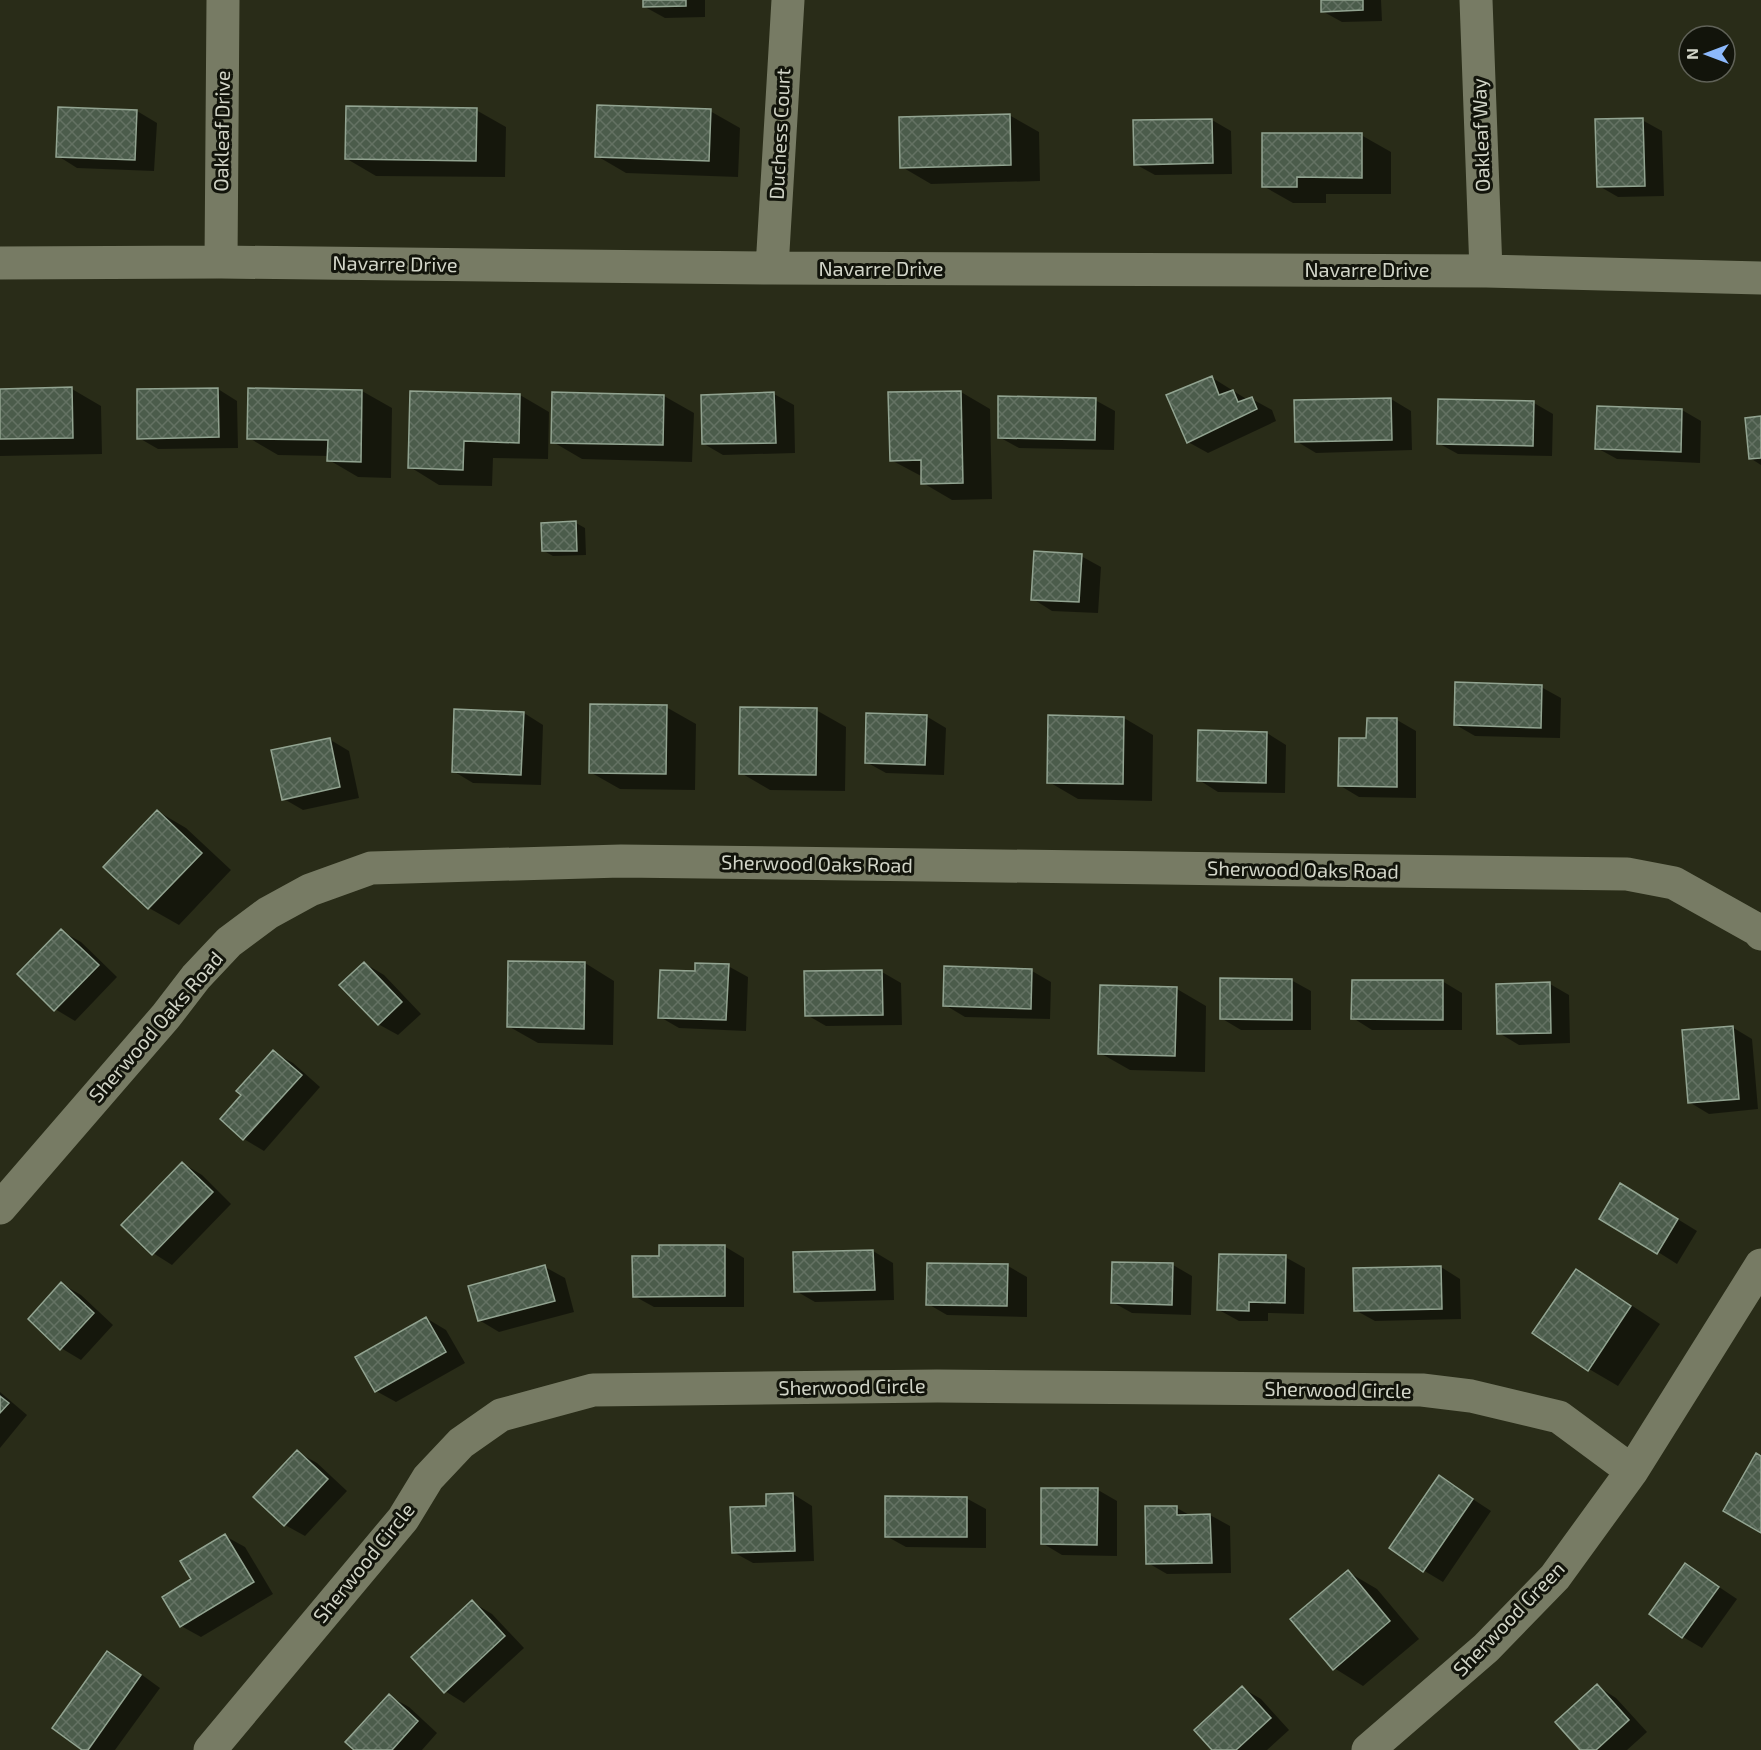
<svg xmlns="http://www.w3.org/2000/svg" width="1761" height="1750" font-family="'Exo 2',sans-serif">
	<style>
		.shadow { fill: #0007 }
		.building { fill: url(#building-cross-hatch); stroke: #92a491; stroke-width: 1.5 }
		.lines { fill: none; stroke-linecap: round; stroke-linejoin: round }
		.minor { stroke: #777b64; stroke-width: 33 }
		.labels { text-anchor: middle; stroke-width: 6; stroke-linejoin: round; paint-order: stroke }
		.street-label { font-size: 20px; fill: #d2d5c8; stroke: #12140b }
	</style>
	<defs>
		<pattern id="building-cross-hatch" width="8" height="8" patternUnits="userSpaceOnUse" patternTransform="scale(1.5)"><rect width="8" height="8" fill="#4b5c4b"/><path d="M0 0l8 8M0 8l8-8" fill="none" stroke="#647263"/></pattern>
	</defs>
	<rect width="100%" height="100%" fill="#292c18"/>
	<path class="shadow" d="M 645,0 L 705,0 L 705,17 L 665,18 L 645,7 Z
		M 1322,0 L 1381,0 L 1382,21 L 1342,22 L 1322,11 Z
		M 476,110 L 506,127 L 505,177 L 376,176 L 347,159 Z
		M 137,111 L 157,123 L 154,171 L 77,168 L 58,156 Z
		M 710,111 L 740,128 L 738,177 L 626,173 L 597,156 Z
		M 1009,115 L 1039,132 L 1040,181 L 931,184 L 902,167 Z
		M 1212,120 L 1231,131 L 1232,174 L 1155,175 L 1135,164 Z
		M 1642,120 L 1662,131 L 1664,196 L 1618,197 L 1599,186 Z
		M 1361,135 L 1391,152 L 1391,194 L 1326,194 L 1326,203 L 1293,203 L 1263,186 Z
		M 1211,377 L 1248,400 L 1252,399 L 1272,410 L 1276,421 L 1208,453 L 1188,442 Z
		M 72,389 L 101,406 L 102,454 L 0,456 L 0,390 Z
		M 218,389 L 237,401 L 238,448 L 158,449 L 139,438 Z
		M 249,389 L 362,391 L 392,408 L 391,478 L 358,477 L 329,460 L 329,456 L 278,455 L 249,438 Z
		M 961,392 L 990,409 L 992,499 L 952,500 L 923,483 L 923,477 L 891,460 Z
		M 554,393 L 664,396 L 694,413 L 692,462 L 582,459 L 553,442 Z
		M 774,394 L 794,405 L 795,453 L 723,455 L 704,444 Z
		M 520,395 L 549,412 L 548,459 L 493,458 L 492,486 L 439,485 L 410,467 Z
		M 1391,399 L 1411,411 L 1412,450 L 1316,453 L 1296,441 Z
		M 1095,400 L 1115,411 L 1114,450 L 1019,448 L 999,437 Z
		M 1534,403 L 1553,414 L 1552,456 L 1458,454 L 1438,443 Z
		M 1682,410 L 1701,421 L 1700,463 L 1617,459 L 1597,448 Z
		M 1761,417 L 1761,465 L 1750,458 Z
		M 576,523 L 585,528 L 586,555 L 553,556 L 544,551 Z
		M 1081,556 L 1101,567 L 1098,613 L 1052,611 L 1033,599 Z
		M 1541,687 L 1561,698 L 1560,738 L 1475,736 L 1456,725 Z
		M 666,707 L 696,724 L 695,790 L 620,789 L 590,772 Z
		M 816,710 L 846,727 L 845,791 L 770,790 L 741,773 Z
		M 524,713 L 543,725 L 541,785 L 473,783 L 453,771 Z
		M 926,716 L 946,728 L 944,775 L 886,773 L 866,762 Z
		M 1124,718 L 1153,735 L 1152,801 L 1078,799 L 1049,782 Z
		M 1397,720 L 1416,731 L 1416,798 L 1359,797 L 1339,785 L 1368,740 Z
		M 1267,733 L 1286,745 L 1285,793 L 1218,792 L 1199,780 Z
		M 329,739 L 349,751 L 359,798 L 303,810 L 284,799 Z
		M 157,811 L 186,828 L 231,870 L 179,925 L 149,908 L 106,867 Z
		M 61,931 L 81,942 L 117,977 L 75,1021 L 55,1009 Z
		M 364,963 L 384,975 L 421,1014 L 398,1035 L 378,1024 Z
		M 585,963 L 614,981 L 613,1045 L 538,1043 L 508,1026 Z
		M 728,966 L 748,977 L 746,1031 L 679,1028 L 660,1017 Z
		M 1032,971 L 1051,982 L 1050,1019 L 965,1017 L 945,1005 Z
		M 882,972 L 901,983 L 902,1025 L 826,1026 L 807,1015 Z
		M 1291,980 L 1311,991 L 1311,1030 L 1241,1030 L 1221,1018 Z
		M 1442,981 L 1462,993 L 1462,1030 L 1372,1030 L 1353,1018 Z
		M 1550,984 L 1569,995 L 1570,1043 L 1519,1045 L 1499,1033 Z
		M 1177,989 L 1206,1006 L 1205,1072 L 1130,1070 L 1100,1053 Z
		M 1732,1027 L 1752,1039 L 1758,1109 L 1709,1114 L 1689,1102 Z
		M 273,1052 L 293,1063 L 320,1087 L 264,1151 L 244,1139 L 222,1119 L 243,1095 Z
		M 182,1163 L 202,1175 L 231,1204 L 172,1265 L 153,1253 Z
		M 1640,1196 L 1697,1231 L 1677,1264 L 1658,1252 Z
		M 724,1246 L 744,1258 L 744,1307 L 654,1307 L 634,1296 L 660,1257 Z
		M 873,1251 L 893,1263 L 894,1300 L 815,1302 L 796,1291 Z
		M 1285,1257 L 1305,1268 L 1304,1314 L 1268,1313 L 1268,1321 L 1239,1321 L 1219,1310 Z
		M 1173,1265 L 1192,1276 L 1191,1315 L 1132,1313 L 1112,1302 Z
		M 1008,1266 L 1027,1277 L 1027,1317 L 947,1315 L 928,1304 Z
		M 545,1267 L 565,1278 L 574,1312 L 499,1332 L 479,1320 Z
		M 1441,1267 L 1460,1279 L 1461,1319 L 1375,1321 L 1355,1310 Z
		M 1576,1271 L 1605,1288 L 1660,1324 L 1618,1386 L 1589,1369 Z
		M 62,1284 L 81,1295 L 113,1325 L 81,1360 L 61,1348 Z
		M 426,1318 L 446,1330 L 465,1363 L 396,1402 L 376,1391 Z
		M 0,1392 L 27,1415 L 0,1448 Z
		M 297,1452 L 317,1463 L 347,1491 L 305,1536 L 285,1525 L 255,1496 Z
		M 1439,1477 L 1491,1511 L 1443,1582 L 1423,1570 Z
		M 1098,1490 L 1117,1501 L 1117,1556 L 1062,1555 L 1042,1543 Z
		M 793,1494 L 812,1506 L 814,1561 L 753,1563 L 733,1552 L 768,1507 Z
		M 966,1498 L 986,1509 L 986,1548 L 906,1547 L 886,1536 Z
		M 1177,1508 L 1191,1516 L 1210,1515 L 1230,1526 L 1231,1573 L 1167,1574 L 1148,1563 Z
		M 225,1536 L 245,1547 L 273,1594 L 201,1637 L 181,1626 L 193,1580 Z
		M 1686,1565 L 1737,1599 L 1702,1648 L 1683,1637 L 1651,1614 Z
		M 1348,1572 L 1377,1589 L 1419,1639 L 1363,1686 L 1334,1668 Z
		M 472,1602 L 492,1614 L 524,1648 L 464,1703 L 445,1691 Z
		M 108,1653 L 127,1664 L 160,1688 L 115,1750 L 84,1750 Z
		M 1597,1686 L 1616,1698 L 1647,1732 L 1627,1750 L 1582,1750 Z
		M 1242,1688 L 1261,1699 L 1289,1730 L 1267,1750 L 1214,1750 Z
		M 389,1696 L 409,1707 L 437,1733 L 422,1750 L 356,1750 Z"/>
	<path class="building" d="M 643,0 L 686,0 L 686,6 L 643,7 Z
		M 1321,0 L 1363,0 L 1363,10 L 1321,12 Z
		M 597,105 L 711,109 L 709,161 L 595,157 Z
		M 346,106 L 477,108 L 476,161 L 345,159 Z
		M 58,107 L 137,110 L 135,160 L 56,157 Z
		M 1010,114 L 1011,165 L 900,168 L 899,117 Z
		M 1643,118 L 1645,186 L 1597,187 L 1595,119 Z
		M 1212,119 L 1213,163 L 1134,165 L 1133,120 Z
		M 1262,133 L 1362,133 L 1362,178 L 1297,177 L 1297,187 L 1262,187 Z
		M 1212,376 L 1219,395 L 1233,390 L 1238,402 L 1252,397 L 1257,409 L 1187,443 L 1166,395 Z
		M 72,387 L 73,438 L 0,439 L 0,389 Z
		M 218,388 L 219,437 L 137,439 L 137,389 Z
		M 248,388 L 362,390 L 361,462 L 327,461 L 328,440 L 247,439 Z
		M 410,391 L 520,394 L 519,443 L 464,441 L 463,470 L 408,468 Z
		M 961,391 L 963,483 L 921,484 L 921,460 L 890,461 L 888,392 Z
		M 552,392 L 664,395 L 663,445 L 551,443 Z
		M 774,392 L 776,443 L 702,444 L 701,395 Z
		M 998,396 L 1096,398 L 1095,440 L 998,438 Z
		M 1391,398 L 1392,440 L 1295,442 L 1294,400 Z
		M 1438,399 L 1534,401 L 1533,446 L 1437,444 Z
		M 1597,406 L 1682,409 L 1681,452 L 1595,449 Z
		M 1761,416 L 1761,458 L 1749,459 L 1745,418 Z
		M 576,521 L 577,551 L 542,551 L 541,523 Z
		M 1034,551 L 1082,554 L 1079,602 L 1031,600 Z
		M 1455,682 L 1542,685 L 1541,728 L 1454,725 Z
		M 590,704 L 667,705 L 666,774 L 589,773 Z
		M 740,707 L 817,708 L 816,775 L 739,774 Z
		M 454,709 L 524,712 L 521,775 L 452,772 Z
		M 866,713 L 927,715 L 925,765 L 865,763 Z
		M 1048,715 L 1124,717 L 1123,784 L 1047,783 Z
		M 1367,718 L 1397,718 L 1397,787 L 1338,786 L 1339,738 L 1366,738 Z
		M 1198,730 L 1267,732 L 1266,783 L 1197,781 Z
		M 330,738 L 340,787 L 282,800 L 271,750 Z
		M 157,810 L 202,853 L 148,909 L 103,867 Z
		M 61,929 L 99,965 L 54,1011 L 17,974 Z
		M 508,961 L 585,962 L 584,1029 L 507,1027 Z
		M 364,962 L 402,1002 L 378,1025 L 339,985 Z
		M 695,963 L 729,964 L 726,1020 L 658,1018 L 660,970 L 695,971 Z
		M 944,966 L 1032,969 L 1031,1009 L 943,1006 Z
		M 882,970 L 883,1015 L 805,1016 L 804,971 Z
		M 1220,978 L 1292,979 L 1292,1020 L 1220,1019 Z
		M 1352,980 L 1443,980 L 1443,1020 L 1351,1019 Z
		M 1550,982 L 1551,1033 L 1497,1034 L 1496,984 Z
		M 1100,985 L 1177,987 L 1175,1056 L 1098,1054 Z
		M 1733,1026 L 1739,1099 L 1688,1103 L 1682,1030 Z
		M 273,1050 L 302,1075 L 243,1140 L 220,1119 L 241,1095 L 236,1091 Z
		M 182,1162 L 213,1192 L 152,1255 L 121,1225 Z
		M 1620,1183 L 1678,1219 L 1657,1254 L 1599,1219 Z
		M 659,1245 L 725,1245 L 725,1296 L 633,1297 L 632,1256 L 659,1256 Z
		M 873,1250 L 875,1290 L 794,1292 L 793,1252 Z
		M 1219,1254 L 1286,1255 L 1285,1303 L 1249,1302 L 1249,1311 L 1217,1310 Z
		M 1112,1262 L 1173,1263 L 1172,1305 L 1111,1303 Z
		M 927,1263 L 1008,1264 L 1007,1306 L 926,1305 Z
		M 545,1265 L 555,1301 L 478,1321 L 468,1286 Z
		M 1441,1266 L 1442,1309 L 1354,1311 L 1353,1268 Z
		M 1576,1269 L 1631,1306 L 1588,1371 L 1532,1333 Z
		M 61,1282 L 94,1313 L 60,1350 L 28,1319 Z
		M 426,1317 L 446,1352 L 375,1392 L 355,1357 Z
		M 0,1396 L 9,1403 L 0,1413 Z
		M 297,1450 L 328,1479 L 284,1526 L 253,1497 Z
		M 1756,1453 L 1761,1456 L 1761,1533 L 1723,1511 Z
		M 1439,1475 L 1473,1499 L 1423,1572 L 1389,1548 Z
		M 1041,1488 L 1098,1488 L 1097,1545 L 1041,1544 Z
		M 793,1493 L 795,1551 L 732,1553 L 730,1507 L 766,1506 L 766,1494 Z
		M 885,1496 L 967,1497 L 967,1537 L 885,1537 Z
		M 1145,1506 L 1177,1506 L 1177,1515 L 1210,1514 L 1212,1563 L 1146,1564 Z
		M 225,1534 L 254,1582 L 180,1627 L 162,1597 L 191,1579 L 180,1561 Z
		M 1685,1563 L 1719,1587 L 1682,1638 L 1649,1614 Z
		M 1348,1570 L 1390,1621 L 1333,1670 L 1290,1619 Z
		M 472,1600 L 505,1636 L 444,1693 L 411,1657 Z
		M 107,1651 L 141,1675 L 88,1750 L 82,1750 L 52,1728 Z
		M 1597,1684 L 1629,1720 L 1596,1750 L 1580,1750 L 1555,1722 Z
		M 1242,1686 L 1271,1718 L 1236,1750 L 1212,1750 L 1194,1730 Z
		M 389,1694 L 418,1721 L 392,1750 L 354,1750 L 345,1742 Z"/>
	<g class="lines">
		<path class="minor" d="M 1476,0 L 1486,271
			M 221,262 L 223,0
			M 0,263 L 221,262 L 772,268 L 1486,271 L 1761,278
			M 772,268 L 788,0
			M 0,1208 L 166,1016 L 196,977 L 229,942 L 268,913 L 310,890 L 371,868 L 621,861 L 1627,874 L 1674,883 L 1758,930 L 1761,934
			M 210,1750 L 403,1519 L 428,1478 L 461,1443 L 501,1415 L 593,1390 L 937,1386 L 1422,1390 L 1471,1396 L 1559,1417 L 1632,1471
			M 1368,1750 L 1486,1648 L 1555,1577 L 1632,1471 L 1761,1265"/>
	</g>
	<g class="labels">
		<g class="street-label">
			<text transform="translate(222 131) rotate(-89)" y="7">Oakleaf Drive</text>
			<text transform="translate(780 134) rotate(-87)" y="7">Duchess Court</text>
			<text transform="translate(1481 135) rotate(-92)" y="7">Oakleaf Way</text>
			<text transform="translate(395 264) rotate(1)" y="7">Navarre Drive</text>
			<text x="881" y="276">Navarre Drive</text>
			<text x="1367" y="277">Navarre Drive</text>
			<text transform="translate(817 864) rotate(1)" y="7">Sherwood Oaks Road</text>
			<text transform="translate(1303 870) rotate(1)" y="7">Sherwood Oaks Road</text>
			<text transform="translate(156 1027) rotate(-49)" y="7">Sherwood Oaks Road</text>
			<text transform="translate(852 1387) rotate(-1)" y="7">Sherwood Circle</text>
			<text transform="translate(1338 1390) rotate(1)" y="7">Sherwood Circle</text>
			<text transform="translate(364 1563) rotate(-51)" y="7">Sherwood Circle</text>
			<text transform="translate(1509 1619) rotate(-46)" y="7">Sherwood Green</text>
		</g>
	</g>
	<g transform="translate(1707 54) rotate(270)"><circle r="28" fill="#12140b" stroke="#5f6157" stroke-width="1.5"/>
	<path d="M0-4.5L10 22L0 15L-10 22Z" fill="#8cb9fc"/>
	<text y="-9" font-size="16" font-weight="bold" text-anchor="middle" fill="#d2d5c8">N</text>
	</g>
</svg>
